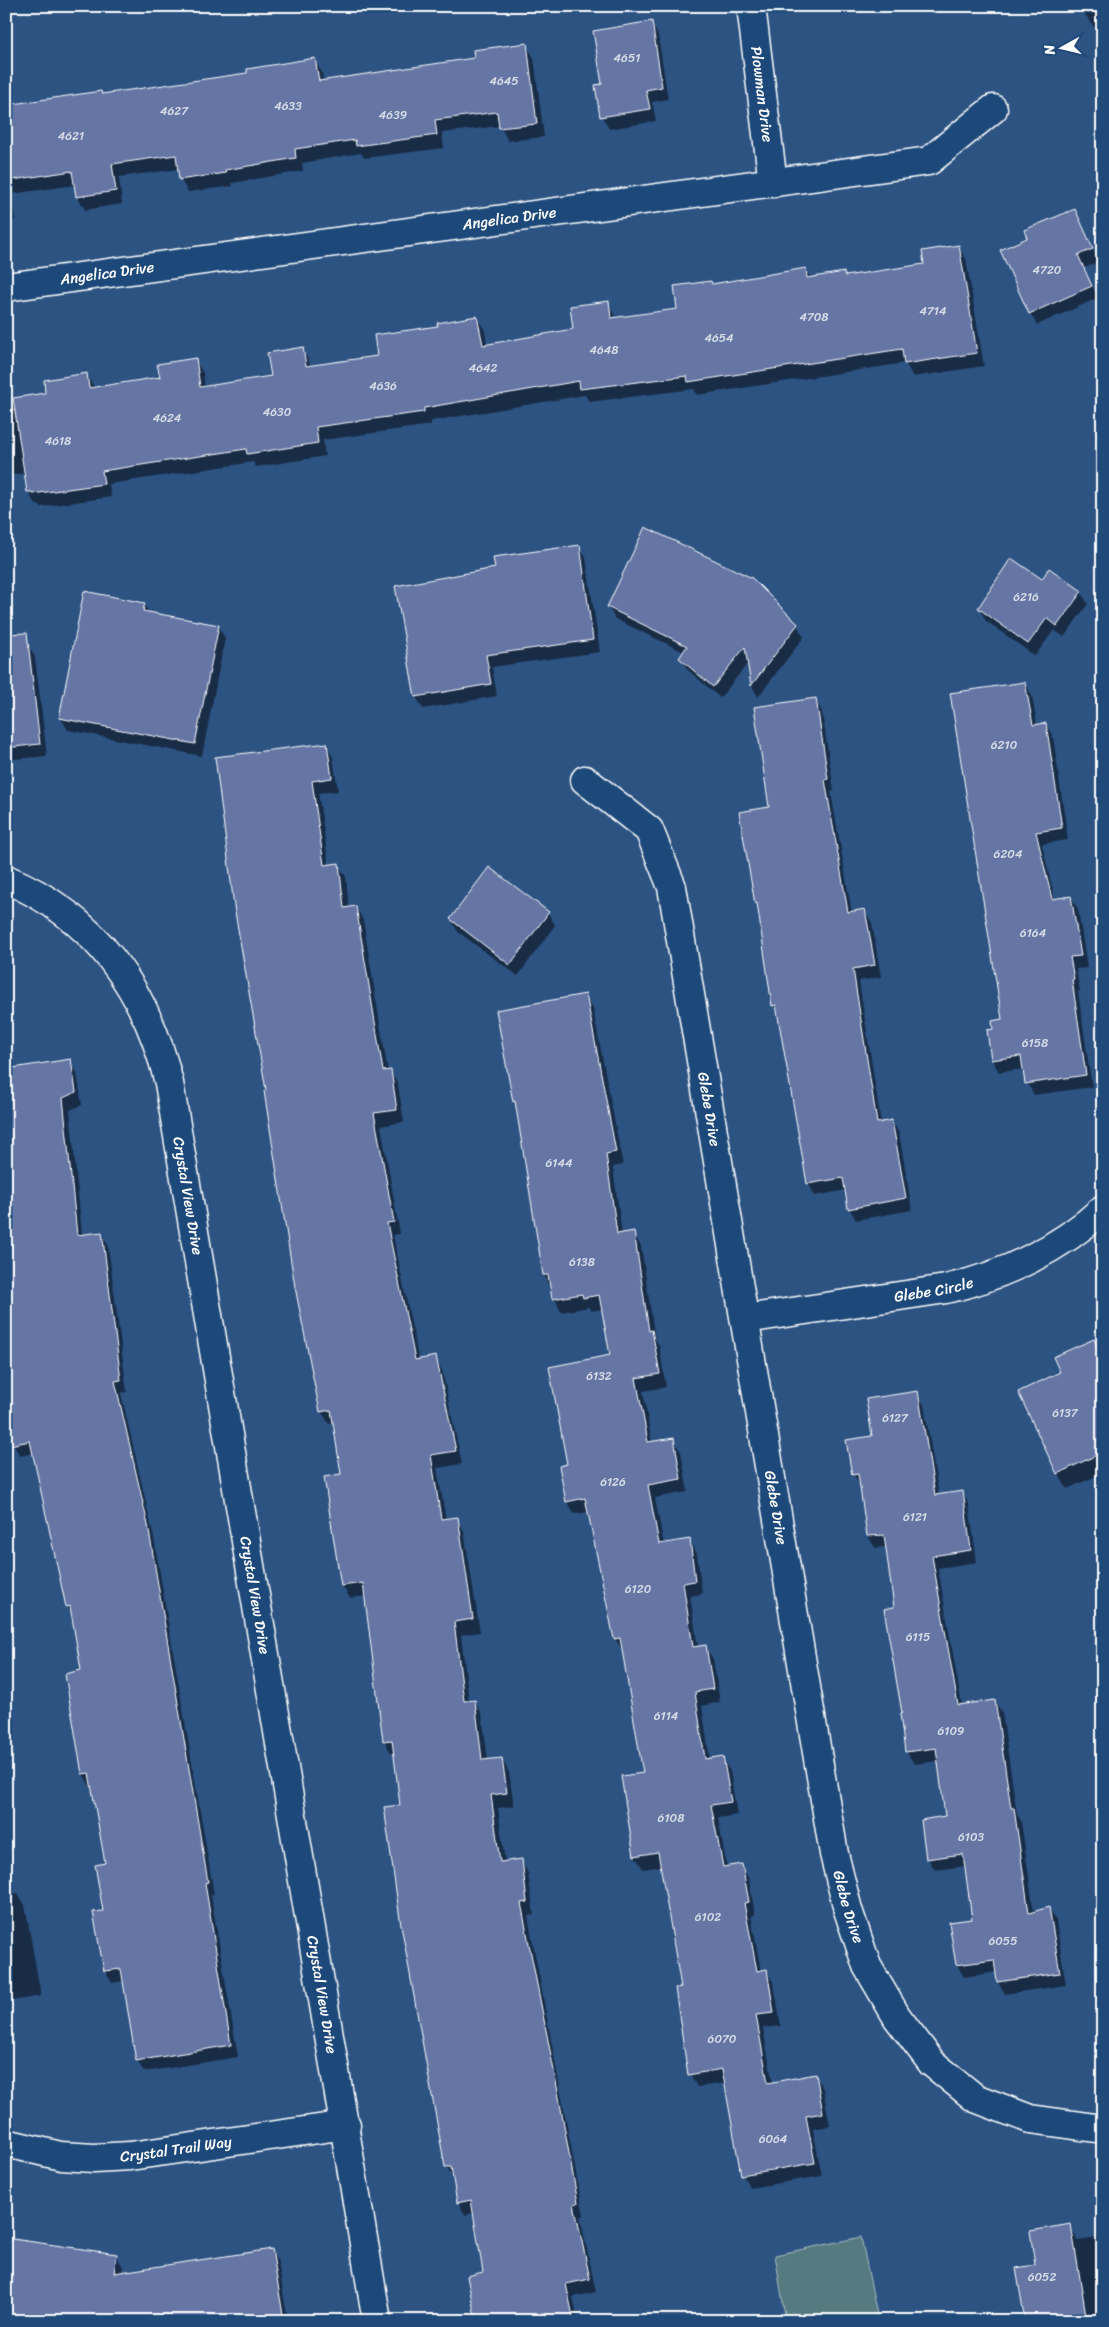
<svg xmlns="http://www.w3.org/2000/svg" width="1109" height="2327" font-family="Sriracha,sans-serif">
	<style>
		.green { fill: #557a80; stroke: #aabcc0 }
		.shadow { fill: #0007 }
		.building { fill: #6576a5; stroke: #fff }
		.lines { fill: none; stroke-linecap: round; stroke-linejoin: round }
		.street-casing { stroke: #fff; stroke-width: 31 }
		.street { stroke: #1f4a7a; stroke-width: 28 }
		.labels { text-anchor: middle; stroke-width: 4; stroke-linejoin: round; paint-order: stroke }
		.number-label { font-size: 12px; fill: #d8dde8 }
		.street-label { font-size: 15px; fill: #fff; stroke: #1f4a7a }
	</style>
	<rect width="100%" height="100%" fill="#2d5383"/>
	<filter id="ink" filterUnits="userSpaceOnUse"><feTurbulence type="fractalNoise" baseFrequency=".02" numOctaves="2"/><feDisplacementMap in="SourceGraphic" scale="10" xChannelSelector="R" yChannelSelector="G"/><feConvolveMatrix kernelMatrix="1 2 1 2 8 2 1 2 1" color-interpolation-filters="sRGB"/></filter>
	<g filter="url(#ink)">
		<path class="green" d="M 861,2237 L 878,2319 L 786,2321 L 775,2255 Z"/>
		<path class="shadow" d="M 1085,6 L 1103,6 L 1103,39 L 1081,9 Z
			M 651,23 L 658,35 L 668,99 L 652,102 L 656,121 L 609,129 L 602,116 Z
			M 526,45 L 534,58 L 544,137 L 508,141 L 500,126 L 442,133 L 444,148 L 364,158 L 361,153 L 302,163 L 303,171 L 232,183 L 233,186 L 188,192 L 180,179 L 179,169 L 119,177 L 122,204 L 85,210 L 77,196 L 76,185 L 11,194 L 15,220 L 6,222 L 6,106 L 102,96 L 249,74 L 314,59 L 322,73 L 323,81 L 475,59 Z
			M 1103,163 L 1103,192 L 1098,184 Z
			M 1074,210 L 1099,262 L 1084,268 L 1098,298 L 1037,325 L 1030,313 L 1029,238 Z
			M 958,246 L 966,259 L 984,366 L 913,377 L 905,363 L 697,395 L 694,389 L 589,402 L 585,395 L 431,421 L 431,425 L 323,440 L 325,456 L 256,467 L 253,462 L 109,484 L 111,497 L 41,507 L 40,505 L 36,505 L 28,492 L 26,473 L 6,476 L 6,400 L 47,394 L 86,374 L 95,389 L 161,378 L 195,359 L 203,373 L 205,388 L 272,377 L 303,349 L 311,367 L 379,358 L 439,327 L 477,317 L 485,331 L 487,345 L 574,330 L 608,302 L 616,319 L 679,310 L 712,285 L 805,269 L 811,279 L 846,277 L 926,265 Z
			M 579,546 L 586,558 L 600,652 L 492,667 L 497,696 L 423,709 L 416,697 L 397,587 L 496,569 Z
			M 1042,581 L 1081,592 L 1088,604 L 1064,637 L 1054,630 L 1035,656 L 986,621 L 979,608 Z
			M 144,604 L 149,613 L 218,626 L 225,638 L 202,756 L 68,730 L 60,717 Z
			M 608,607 L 797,625 L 804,637 L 758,697 L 752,686 L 748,663 L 720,698 L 688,670 L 681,658 L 684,652 L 615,619 Z
			M 28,645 L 35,657 L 47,756 L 6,760 L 6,647 Z
			M 1025,683 L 1032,696 L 1037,725 L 1046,724 L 1053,736 L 1068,840 L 1042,844 L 1055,900 L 1071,897 L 1078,909 L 1087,968 L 1076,969 L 1080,991 L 1078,992 L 1092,1087 L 1034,1095 L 1027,1083 L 1024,1069 L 999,1072 L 992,1060 L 988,1031 L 995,1029 L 1004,1020 Z
			M 815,699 L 822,712 L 834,791 L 831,792 L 852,913 L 865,911 L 872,923 L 881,977 L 859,981 L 881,1123 L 892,1121 L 899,1133 L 912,1210 L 856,1220 L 849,1208 L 846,1190 L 815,1196 L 808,1183 L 779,1015 L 773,1005 L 759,908 L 756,903 L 770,808 Z
			M 326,744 L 333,757 L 338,791 L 318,793 L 329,865 L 338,864 L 346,877 L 349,909 L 356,907 L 363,920 L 388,1072 L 390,1072 L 398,1084 L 404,1122 L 381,1126 L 400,1234 L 393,1235 L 419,1361 L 435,1358 L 442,1370 L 462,1464 L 437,1468 L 446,1520 L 457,1518 L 464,1531 L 480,1632 L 461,1635 L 469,1702 L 475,1702 L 482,1714 L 488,1761 L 502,1759 L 509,1772 L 514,1806 L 498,1808 L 505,1862 L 521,1860 L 528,1873 L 534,1915 L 528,1916 L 584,2216 L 580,2216 L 596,2292 L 573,2297 L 578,2321 L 478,2321 L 484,2273 L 474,2213 L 465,2215 L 458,2202 L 454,2180 L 446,2167 L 395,1753 L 391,1753 L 384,1740 L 366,1596 L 350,1598 L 342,1586 L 342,1475 L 334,1423 L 329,1424 L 321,1411 L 235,906 Z
			M 548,913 L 555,925 L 518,976 L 458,932 L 451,920 Z
			M 585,995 L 593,1009 L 623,1165 L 613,1167 L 622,1234 L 633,1233 L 641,1246 L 655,1339 L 659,1345 L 666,1387 L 643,1391 L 652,1443 L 673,1439 L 681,1452 L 688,1492 L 655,1498 L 664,1545 L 689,1541 L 697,1554 L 702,1594 L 690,1596 L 698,1647 L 705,1646 L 713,1659 L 720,1702 L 702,1706 L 710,1760 L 722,1758 L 730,1771 L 737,1815 L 718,1818 L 727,1868 L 741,1865 L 749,1879 L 755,1915 L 751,1916 L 761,1971 L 767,1971 L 774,1984 L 781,2026 L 763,2028 L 773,2084 L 816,2076 L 823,2089 L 830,2126 L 813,2129 L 822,2176 L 750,2188 L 743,2175 L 726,2083 L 697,2087 L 690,2074 L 682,1988 L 662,1866 L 643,1869 L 635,1856 L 622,1777 L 644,1774 L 623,1652 L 615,1638 L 589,1512 L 574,1514 L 567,1501 L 568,1465 L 611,1356 L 603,1309 L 591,1311 L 589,1307 L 561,1312 L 544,1275 L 517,1106 L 514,1101 Z
			M 70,1061 L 77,1073 L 82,1105 L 70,1110 L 82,1235 L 101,1233 L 108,1245 L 127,1392 L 121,1393 L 154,1538 L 214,1894 L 211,1895 L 238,2057 L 144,2072 L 137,2060 L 124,1981 L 112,1983 L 105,1971 L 107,1864 L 92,1786 L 90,1786 L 83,1774 L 83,1671 L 74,1617 L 68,1607 L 34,1453 L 20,1456 L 13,1444 L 6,1321 Z
			M 1103,1337 L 1103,1473 L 1067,1489 L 1058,1473 L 1061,1372 L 1055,1358 Z
			M 917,1392 L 924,1405 L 939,1496 L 962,1492 L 969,1504 L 977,1562 L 938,1568 L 962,1706 L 995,1701 L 1002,1713 L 1017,1814 L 1021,1821 L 1034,1913 L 1049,1909 L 1056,1921 L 1066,1985 L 1005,1994 L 998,1982 L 997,1972 L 964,1977 L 957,1965 L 974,1920 L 966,1866 L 935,1870 L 928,1858 L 947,1818 L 939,1761 L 914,1764 L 906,1751 L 895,1608 L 886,1547 L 875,1548 L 868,1536 L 861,1486 L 853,1474 L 873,1437 Z
			M 18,1893 L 25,1905 L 41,1996 L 6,2002 L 6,1895 Z
			M 1070,2225 L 1078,2241 L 1103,2237 L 1103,2321 L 1026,2321 L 1036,2266 Z
			M 271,2250 L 278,2262 L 288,2321 L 149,2321 Z
			M 116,2255 L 123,2267 L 115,2321 L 6,2321 Z"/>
		<path class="building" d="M 652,21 L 662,87 L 646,90 L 650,109 L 600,117 L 595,85 L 602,84 L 593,31 Z
			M 527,43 L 537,124 L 499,128 L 497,112 L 435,120 L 437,135 L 356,146 L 355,140 L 295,149 L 296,158 L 225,170 L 226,173 L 179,180 L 176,155 L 112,164 L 116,191 L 76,197 L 72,171 L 6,181 L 6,105 L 101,91 L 102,94 L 247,73 L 247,69 L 315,58 L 319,81 L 474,58 L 473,50 Z
			M 1075,209 L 1093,249 L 1078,255 L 1092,286 L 1029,314 L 1000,250 L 1027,238 L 1024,230 Z
			M 959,245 L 977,353 L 904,364 L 902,349 L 688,382 L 687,376 L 580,389 L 579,381 L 424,408 L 424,412 L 316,427 L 318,443 L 247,454 L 246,449 L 102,471 L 104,484 L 32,494 L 32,492 L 27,492 L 13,398 L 45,393 L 44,380 L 87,373 L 89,388 L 160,377 L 157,364 L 196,358 L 200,387 L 271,376 L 267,353 L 303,347 L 306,366 L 377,356 L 374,335 L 438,326 L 437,323 L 477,316 L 483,345 L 573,329 L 570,306 L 609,301 L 611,318 L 677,309 L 674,286 L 711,281 L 712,284 L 806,268 L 807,278 L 844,272 L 845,276 L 924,264 L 922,251 Z
			M 645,527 L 752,578 L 798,624 L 751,686 L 745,647 L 713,687 L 679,658 L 687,646 L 607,607 Z
			M 580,545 L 593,640 L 486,655 L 491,684 L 415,697 L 395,586 L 495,568 L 493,557 Z
			M 1011,558 L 1042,579 L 1049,568 L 1082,591 L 1057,626 L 1047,618 L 1028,644 L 978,608 Z
			M 84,591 L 145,603 L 143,611 L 219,625 L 195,744 L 59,718 Z
			M 27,633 L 40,744 L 6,748 L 6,634 Z
			M 1025,682 L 1033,725 L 1046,723 L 1062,828 L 1036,832 L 1052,899 L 1071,896 L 1081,956 L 1070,957 L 1074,979 L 1072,980 L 1086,1075 L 1025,1084 L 1021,1056 L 991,1060 L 987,1030 L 993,1029 L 992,1021 L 1002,1019 L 950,693 Z
			M 816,698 L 828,779 L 825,780 L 848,912 L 865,909 L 875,965 L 853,969 L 877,1123 L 892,1120 L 906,1198 L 848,1209 L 843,1178 L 807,1184 L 776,1005 L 772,1006 L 757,903 L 755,904 L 739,812 L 769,807 L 754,707 Z
			M 327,743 L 332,778 L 312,781 L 324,865 L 339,863 L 344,908 L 356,906 L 383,1071 L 391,1070 L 397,1110 L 374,1113 L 394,1222 L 387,1223 L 415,1360 L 436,1356 L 456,1451 L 431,1455 L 441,1519 L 458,1517 L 473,1619 L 454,1622 L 464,1701 L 475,1700 L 482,1760 L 502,1758 L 507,1793 L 491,1795 L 500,1862 L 522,1859 L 527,1902 L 521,1903 L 556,2081 L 578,2203 L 574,2204 L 590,2279 L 566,2284 L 574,2321 L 476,2321 L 467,2276 L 483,2272 L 471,2200 L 457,2203 L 451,2167 L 445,2167 L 400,1919 L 384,1807 L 400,1805 L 392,1740 L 383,1741 L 363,1583 L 341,1586 L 324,1477 L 341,1474 L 331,1410 L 320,1412 L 295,1287 L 264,1091 L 266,1090 L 234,906 L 215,757 Z
			M 489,867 L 549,912 L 510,965 L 450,919 Z
			M 586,994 L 616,1152 L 606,1154 L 617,1234 L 634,1231 L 649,1331 L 652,1330 L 660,1374 L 636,1378 L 648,1442 L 674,1438 L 681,1479 L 648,1485 L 659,1544 L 690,1539 L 695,1581 L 683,1583 L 693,1647 L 706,1645 L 713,1689 L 695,1692 L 705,1759 L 723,1756 L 731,1802 L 711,1805 L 723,1867 L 742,1864 L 749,1902 L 744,1903 L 757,1971 L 767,1969 L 774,2013 L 756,2015 L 768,2083 L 816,2074 L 823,2113 L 806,2116 L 815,2163 L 741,2175 L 722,2069 L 688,2075 L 675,1988 L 681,1987 L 658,1852 L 634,1856 L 621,1776 L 643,1773 L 620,1638 L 614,1639 L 585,1498 L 566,1502 L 559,1466 L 567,1464 L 549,1367 L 610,1355 L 599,1295 L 583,1298 L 582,1294 L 552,1299 L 548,1275 L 543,1275 L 515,1101 L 513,1102 L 496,1010 Z
			M 71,1059 L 76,1092 L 63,1098 L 77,1235 L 102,1232 L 121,1380 L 115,1381 L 148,1525 L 208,1882 L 205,1883 L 231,2045 L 136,2061 L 121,1969 L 104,1971 L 93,1912 L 103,1911 L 95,1865 L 105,1863 L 89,1773 L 82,1774 L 65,1674 L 81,1670 L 70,1606 L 66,1607 L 30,1441 L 10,1445 L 6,1426 L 6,1069 Z
			M 1094,1339 L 1103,1360 L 1103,1452 L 1057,1474 L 1018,1392 L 1060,1372 L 1053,1357 Z
			M 918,1391 L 935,1495 L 963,1491 L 971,1550 L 932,1556 L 958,1705 L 995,1700 L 1011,1808 L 1014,1808 L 1029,1913 L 1049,1907 L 1060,1973 L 997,1982 L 994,1960 L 956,1965 L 949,1922 L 972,1919 L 963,1854 L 926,1859 L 921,1820 L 945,1816 L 936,1748 L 905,1752 L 900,1714 L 902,1713 L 884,1609 L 894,1607 L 884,1535 L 867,1536 L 858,1474 L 852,1475 L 846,1440 L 872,1436 L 866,1399 Z
			M 1071,2224 L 1087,2321 L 1025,2321 L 1016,2268 L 1035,2265 L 1030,2231 Z
			M 6,2238 L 117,2254 L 114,2273 L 272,2249 L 284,2321 L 6,2321 Z"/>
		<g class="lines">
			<defs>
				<g id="street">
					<path id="s1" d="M 751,6 L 773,183"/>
					<path id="s2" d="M 6,287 L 929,161 L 993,109"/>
					<path id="s3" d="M 585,780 L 649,830 L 672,887 L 834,1854 L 848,1910 L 867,1966 L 897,2017 L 932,2063 L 975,2098 L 1030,2119 L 1103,2129"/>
					<path id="s4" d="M 6,879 C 95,916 147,991 169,1083 L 377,2321"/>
					<path id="s5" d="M 745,1319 L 946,1289 C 1003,1276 1060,1249 1103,1209"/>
					<path id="s6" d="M 6,2143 L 61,2156 L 94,2158 L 130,2156 L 346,2125"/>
				</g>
			</defs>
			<use href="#street" class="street-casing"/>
			<use href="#street" class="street"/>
		</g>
	</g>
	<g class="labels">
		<g class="number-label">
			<text x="627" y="62">4651</text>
			<text x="504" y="85">4645</text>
			<text x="288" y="110">4633</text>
			<text x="174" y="115">4627</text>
			<text x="393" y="119">4639</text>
			<text x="71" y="140">4621</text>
			<text x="1047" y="274">4720</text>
			<text x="933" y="315">4714</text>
			<text x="814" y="321">4708</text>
			<text x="719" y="342">4654</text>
			<text x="604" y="354">4648</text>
			<text x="483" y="372">4642</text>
			<text x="383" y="390">4636</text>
			<text x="277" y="416">4630</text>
			<text x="167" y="422">4624</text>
			<text x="58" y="445">4618</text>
			<text x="1026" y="601">6216</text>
			<text x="1004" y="749">6210</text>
			<text x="1008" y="858">6204</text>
			<text x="1033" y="937">6164</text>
			<text x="1035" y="1047">6158</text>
			<text x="559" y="1167">6144</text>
			<text x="582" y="1266">6138</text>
			<text x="599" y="1380">6132</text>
			<text x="1065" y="1417">6137</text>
			<text x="895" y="1422">6127</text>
			<text x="613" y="1486">6126</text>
			<text x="915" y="1521">6121</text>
			<text x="638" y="1593">6120</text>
			<text x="918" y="1641">6115</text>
			<text x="666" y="1720">6114</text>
			<text x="951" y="1735">6109</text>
			<text x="671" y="1822">6108</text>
			<text x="971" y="1841">6103</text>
			<text x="708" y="1921">6102</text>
			<text x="1003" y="1945">6055</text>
			<text x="722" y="2043">6070</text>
			<text x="773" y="2143">6064</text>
			<text x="1042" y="2281">6052</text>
		</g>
		<g class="street-label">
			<text dy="5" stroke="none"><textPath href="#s1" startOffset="89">Plowman Drive</textPath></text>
			<text dy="5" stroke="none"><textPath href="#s2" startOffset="508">Angelica Drive</textPath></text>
			<text dy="5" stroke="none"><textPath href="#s2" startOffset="102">Angelica Drive</textPath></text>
			<text dy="5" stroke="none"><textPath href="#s3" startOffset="368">Glebe Drive</textPath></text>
			<text dy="5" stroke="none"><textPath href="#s4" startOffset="386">Crystal View Drive</textPath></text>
			<text dy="5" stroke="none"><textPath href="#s5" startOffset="191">Glebe Circle</textPath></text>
			<text dy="5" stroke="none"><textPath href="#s3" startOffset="772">Glebe Drive</textPath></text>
			<text dy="5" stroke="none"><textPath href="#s4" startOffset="791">Crystal View Drive</textPath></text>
			<text dy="5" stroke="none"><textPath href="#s3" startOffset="1178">Glebe Drive</textPath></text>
			<text dy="5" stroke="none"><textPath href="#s4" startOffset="1196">Crystal View Drive</textPath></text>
			<text dy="5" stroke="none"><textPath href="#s6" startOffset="172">Crystal Trail Way</textPath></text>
		</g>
	</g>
	<rect width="1109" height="2327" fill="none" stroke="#1f4a7a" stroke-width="25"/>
	<rect x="12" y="12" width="1084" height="2302" fill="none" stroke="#fff" stroke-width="2" filter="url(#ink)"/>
	<g transform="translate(1062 48) rotate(262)" stroke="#1f4a7a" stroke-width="4" paint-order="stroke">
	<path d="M0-4L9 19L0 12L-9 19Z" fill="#ffffff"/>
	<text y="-8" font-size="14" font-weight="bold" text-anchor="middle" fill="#ffffff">N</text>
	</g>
</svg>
